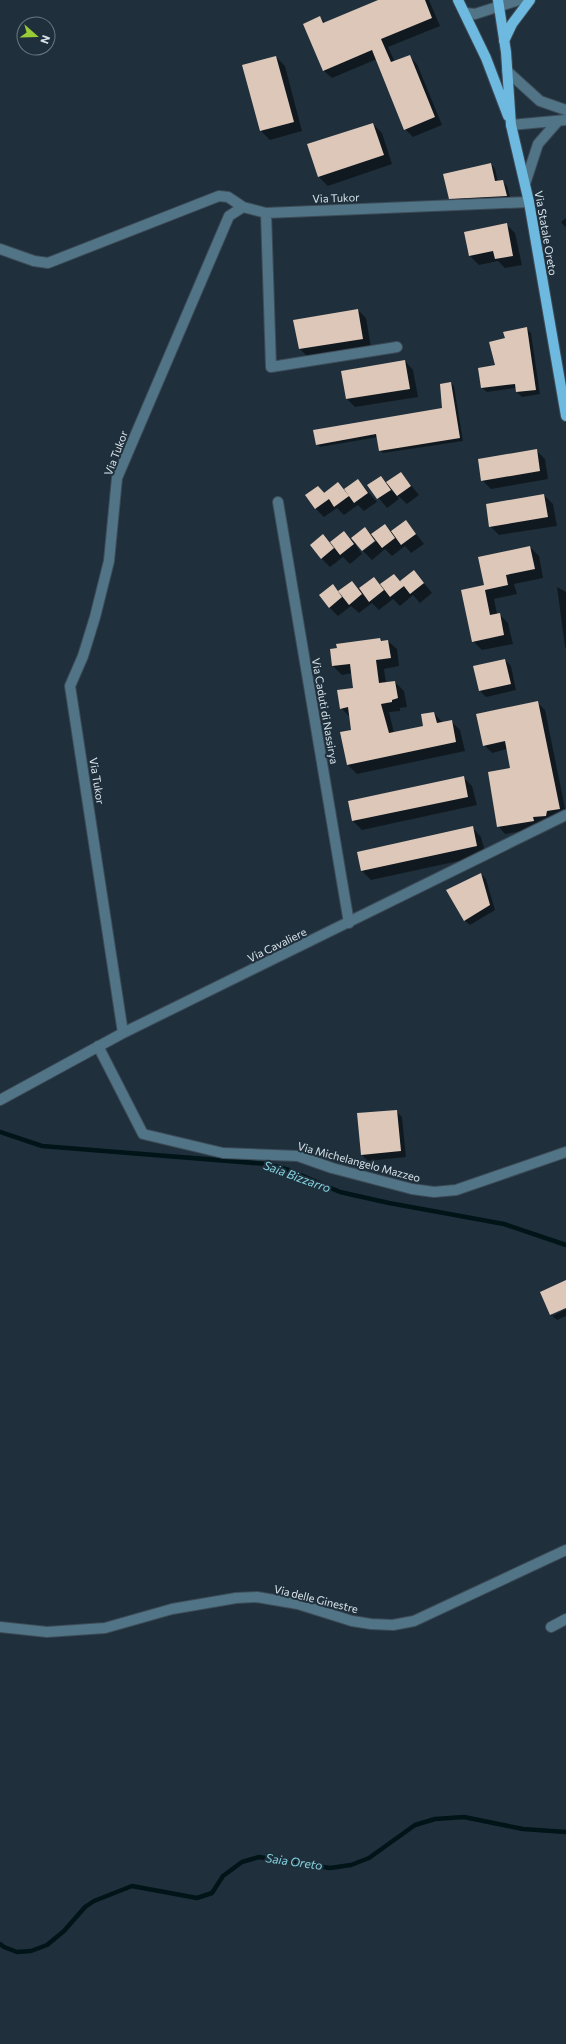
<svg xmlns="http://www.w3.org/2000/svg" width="566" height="2044" font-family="Commissioner,sans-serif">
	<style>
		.shadow { fill: #0007 }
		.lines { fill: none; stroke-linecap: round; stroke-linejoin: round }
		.stream { stroke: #011519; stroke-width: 4.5 }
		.building { fill: #ddc7b9 }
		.minor-casing { stroke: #3d4c58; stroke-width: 12 }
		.major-casing { stroke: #3d4c58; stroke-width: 12 }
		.minor { stroke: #517486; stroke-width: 10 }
		.major { stroke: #6eb9df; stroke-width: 10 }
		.labels { text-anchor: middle; stroke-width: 4; stroke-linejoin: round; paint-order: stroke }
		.street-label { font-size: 11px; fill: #d8e2ea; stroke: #1f303c }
		.water-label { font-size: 12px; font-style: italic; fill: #84d2df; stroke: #1f303c }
	</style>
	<rect width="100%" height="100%" fill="#1f303c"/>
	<path class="shadow" d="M 378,0 L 429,0 L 440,26 L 388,47 L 395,62 L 409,56 L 417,64 L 442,125 L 413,137 L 405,129 L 377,59 L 332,78 L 324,71 L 320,17 L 325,23 Z
		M 276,57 L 285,66 L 302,131 L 270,140 L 261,131 Z
		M 373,124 L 382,133 L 392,164 L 328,186 L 319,177 Z
		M 491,164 L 495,169 L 498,182 L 502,181 L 507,186 L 511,200 L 454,203 L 449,198 Z
		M 566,218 L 566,228 L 561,222 Z
		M 506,224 L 515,233 L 522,265 L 505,268 L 498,261 L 479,265 L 470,256 L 466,233 Z
		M 358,310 L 366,318 L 371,347 L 308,357 L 299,348 Z
		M 527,328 L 531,333 L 540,394 L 522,397 L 517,392 L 516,388 L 487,392 L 482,388 L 497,366 L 506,339 Z
		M 405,361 L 413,370 L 418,397 L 355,407 L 347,399 L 342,371 Z
		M 451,383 L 454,386 L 463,441 L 383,453 L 380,450 L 378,437 L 320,447 L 317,444 L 443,408 Z
		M 536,450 L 545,459 L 548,479 L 491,489 L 482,480 Z
		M 401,473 L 419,495 L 407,504 L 397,495 L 399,499 L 387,508 L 368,485 L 381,477 L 387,483 Z
		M 358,480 L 377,502 L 364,511 L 358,505 L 344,515 L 337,508 L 324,517 L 315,508 L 325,494 L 338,484 L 344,490 Z
		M 544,495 L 553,504 L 557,526 L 499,535 L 490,526 Z
		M 406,521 L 424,544 L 411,553 L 405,546 L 392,556 L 385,549 L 372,560 L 363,551 L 380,538 L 379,537 L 362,550 L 357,544 L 356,545 L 362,554 L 350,564 L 343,557 L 330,567 L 321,558 L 323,536 L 331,543 L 344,533 L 355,543 L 365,528 L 372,535 L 385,525 L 392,532 Z
		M 530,547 L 539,556 L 543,578 L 514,584 L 517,594 L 494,599 L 497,614 L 499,614 L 508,623 L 513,644 L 482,650 L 473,641 L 485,586 Z
		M 414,571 L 432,593 L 420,603 L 413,595 L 400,606 L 393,599 L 379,610 L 372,603 L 359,613 L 351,606 L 338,616 L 329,607 L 332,585 L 339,592 L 352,582 L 359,589 L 374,578 L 381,585 L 394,575 L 401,582 Z
		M 557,587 L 566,592 L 566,648 L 565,647 Z
		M 380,639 L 382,641 L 388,641 L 397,649 L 399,666 L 384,669 L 386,683 L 395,682 L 404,691 L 407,707 L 400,708 L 400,711 L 389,712 L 394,733 L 425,726 L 434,713 L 443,723 L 451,721 L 460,730 L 465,751 L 357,774 L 348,765 L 341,733 L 352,730 L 350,717 L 341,708 L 354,688 L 352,673 L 342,675 L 333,666 L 331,650 Z
		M 505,660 L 511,666 L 516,690 L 486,697 L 480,691 Z
		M 537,702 L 545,710 L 566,813 L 541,828 L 505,834 L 498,826 L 511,769 L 507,749 L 492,753 L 484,745 Z
		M 463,777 L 472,786 L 477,805 L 362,830 L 353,821 Z
		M 472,827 L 481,837 L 486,855 L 371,880 L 362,871 Z
		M 481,874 L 486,879 L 495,910 L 470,925 L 464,920 Z
		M 396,1111 L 402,1117 L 406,1157 L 368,1161 L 362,1155 Z
		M 566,1281 L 566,1307 L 552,1313 L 552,1316 L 566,1309 L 566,1316 L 557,1320 L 551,1315 L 541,1293 Z"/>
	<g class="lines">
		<path class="stream" d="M 0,1132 L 42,1146 L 267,1164 L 289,1170 L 340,1192 L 389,1203 L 504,1224 L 566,1245
			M 0,1944 L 4,1947 L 17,1952 L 31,1951 L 47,1945 L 64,1931 L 85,1907 L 94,1901 L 132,1886 L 197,1898 L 212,1893 L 223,1876 L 242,1862 L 259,1857 L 330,1868 L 351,1865 L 369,1858 L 415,1825 L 435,1819 L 464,1817 L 523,1829 L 566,1832"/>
	</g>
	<path class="building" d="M 378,0 L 425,0 L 432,18 L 381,39 L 391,62 L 410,55 L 435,117 L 404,130 L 372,50 L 323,71 L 303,24 L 320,16 L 323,23 Z
		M 276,56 L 294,122 L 260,131 L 242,65 Z
		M 373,123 L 384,155 L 318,177 L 307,144 Z
		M 491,163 L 495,181 L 503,180 L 507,196 L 449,199 L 443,174 Z
		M 507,223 L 513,256 L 495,259 L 493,251 L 469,256 L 464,232 Z
		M 358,309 L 363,339 L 299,349 L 293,320 Z
		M 527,327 L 536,390 L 516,392 L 515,384 L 481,388 L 478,368 L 495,365 L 489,342 L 505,338 L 503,332 Z
		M 405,360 L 410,389 L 346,399 L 341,371 Z
		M 451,382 L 460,438 L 379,451 L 376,434 L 316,445 L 313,430 L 442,408 L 440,384 Z
		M 537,449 L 540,471 L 481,481 L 478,459 Z
		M 401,472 L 411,486 L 397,496 L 386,482 Z
		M 381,476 L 391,490 L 377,499 L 367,485 Z
		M 358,479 L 368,493 L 354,503 L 344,489 Z
		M 338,482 L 349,496 L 334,507 L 329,499 L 315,509 L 305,495 L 318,486 L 327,496 L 324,493 Z
		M 544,494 L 548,517 L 489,527 L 486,504 Z
		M 406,520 L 416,534 L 401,545 L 391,531 Z
		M 385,524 L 395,538 L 382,548 L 371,534 Z
		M 365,527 L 375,541 L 362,551 L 351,538 Z
		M 344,531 L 354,544 L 340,555 L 330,542 Z
		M 323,534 L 334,548 L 321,559 L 310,545 Z
		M 530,546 L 535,569 L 506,575 L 508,585 L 485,590 L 490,615 L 500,613 L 504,635 L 472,642 L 461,590 L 484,585 L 478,557 Z
		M 414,570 L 424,583 L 410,594 L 400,581 Z
		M 394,574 L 404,586 L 390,597 L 380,584 Z
		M 374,577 L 384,590 L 369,602 L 359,588 Z
		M 352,581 L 362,594 L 349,605 L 338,591 Z
		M 333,584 L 342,597 L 329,608 L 319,595 Z
		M 380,638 L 381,641 L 388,640 L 391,658 L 376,660 L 379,683 L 395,681 L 398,698 L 392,700 L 392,702 L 381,704 L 389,733 L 423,726 L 421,714 L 434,712 L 437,723 L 452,720 L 456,742 L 347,765 L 340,732 L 351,730 L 348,707 L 340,709 L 337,690 L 353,688 L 350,664 L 332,666 L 330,649 L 337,648 L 336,644 Z
		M 505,659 L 511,684 L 479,691 L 473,666 Z
		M 538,701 L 560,809 L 547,811 L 546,816 L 533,817 L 534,821 L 497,827 L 488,772 L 510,768 L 505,741 L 483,746 L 476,714 Z
		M 464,776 L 468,797 L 352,821 L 348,801 Z
		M 473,826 L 477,846 L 361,871 L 357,852 Z
		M 481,873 L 490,905 L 464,921 L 446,890 Z
		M 397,1110 L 401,1151 L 361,1155 L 357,1113 Z
		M 566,1280 L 566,1308 L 550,1315 L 540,1292 Z"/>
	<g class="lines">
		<defs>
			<path id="minor" d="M 466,13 L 475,14 L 519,0
				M 507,71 L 540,101 L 566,110
				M 511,125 L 566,120
				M 525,184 L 538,144 L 558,121
				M 266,213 L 271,367 L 397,347
				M 0,249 L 34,261 L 48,263 L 219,196 L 228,197 L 243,207
				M 278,502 L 349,923
				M 123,1033 L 70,686 L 83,656 L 95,617 L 109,561 L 117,478 L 229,216 L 243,207 L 266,213 L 529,202
				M 98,1046 L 143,1134 L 223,1153 L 298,1156 L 332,1168 L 412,1189 L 434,1192 L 456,1190 L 566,1152
				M 0,1100 L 123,1033 L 566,815
				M 0,1627 L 47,1632 L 105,1628 L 172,1609 L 236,1598 L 257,1597 L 298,1604 L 352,1621 L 371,1624 L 393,1625 L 414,1621 L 566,1550
				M 551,1627 L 566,1619"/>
			<path id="major" d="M 458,0 L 486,58 L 508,116
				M 498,0 L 506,52 L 511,125 L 529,202 L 566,416
				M 504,41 L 512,24 L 530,0"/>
		</defs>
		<use href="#minor" class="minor-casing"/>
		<use href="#major" class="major-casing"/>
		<use href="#minor" class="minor"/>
		<use href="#major" class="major"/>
	</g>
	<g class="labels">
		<g class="street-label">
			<text transform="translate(336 198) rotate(-2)" y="4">Via Tukor</text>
			<text transform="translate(546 233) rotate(80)" y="4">Via Statale Oreto</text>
			<text transform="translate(116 453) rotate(-69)" y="4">Via Tukor</text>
			<text transform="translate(325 711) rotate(80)" y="4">Via Caduti di Nassirya</text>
			<text transform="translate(97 781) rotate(81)" y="4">Via Tukor</text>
			<text transform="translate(277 945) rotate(-26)" y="4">Via Cavaliere</text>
			<text transform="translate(359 1162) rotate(15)" y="4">Via Michelangelo Mazzeo</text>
			<text transform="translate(316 1599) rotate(14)" y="4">Via delle Ginestre</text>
		</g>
		<g class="water-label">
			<text transform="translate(297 1177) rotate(20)" y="4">Saia Bizzarro</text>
			<text transform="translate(294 1862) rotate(8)" y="4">Saia Oreto</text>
		</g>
	</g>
	<g transform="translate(36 36) rotate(110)"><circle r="19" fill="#1f303c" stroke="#697782"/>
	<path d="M0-3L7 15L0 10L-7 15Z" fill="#98cb36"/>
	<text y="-6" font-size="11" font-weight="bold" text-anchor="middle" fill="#d8e2ea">N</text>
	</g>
</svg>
